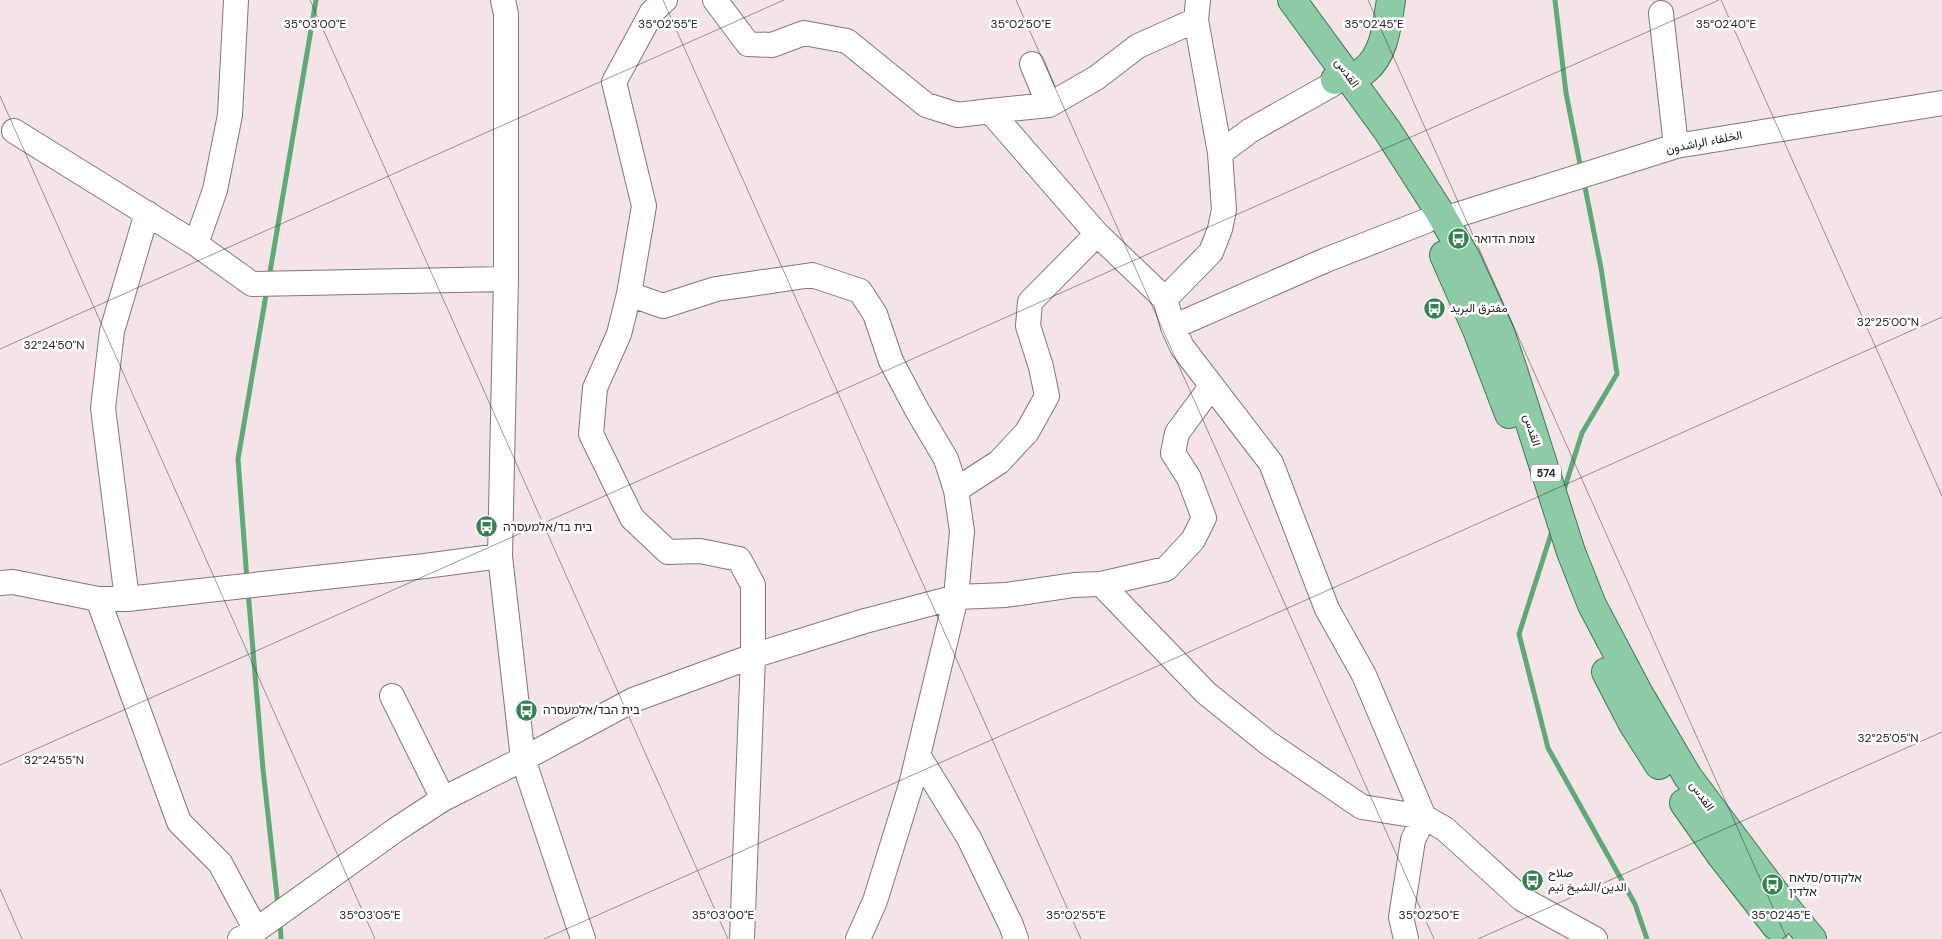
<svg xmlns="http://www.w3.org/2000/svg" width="1942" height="939" font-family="'DM Sans',Vazirmatn,'Noto Sans Hebrew',sans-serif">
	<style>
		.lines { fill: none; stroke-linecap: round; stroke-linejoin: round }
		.stream { stroke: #5fa979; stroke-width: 5 }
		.minor-casing { stroke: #837578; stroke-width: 26 }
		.major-casing { stroke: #387951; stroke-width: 30 }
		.minor { stroke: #fff; stroke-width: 24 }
		.major { stroke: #8dcba6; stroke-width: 28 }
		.ticks { fill: none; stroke: #262022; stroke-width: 1; stroke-opacity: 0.45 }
		.labels { text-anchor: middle; stroke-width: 5; stroke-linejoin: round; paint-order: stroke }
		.shield { fill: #fff; stroke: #676364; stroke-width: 1 }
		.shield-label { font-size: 11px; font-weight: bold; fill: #262022 }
		.street-label { font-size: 12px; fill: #262022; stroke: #fff }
		.poi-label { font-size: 12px; fill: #262022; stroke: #fff; text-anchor: start }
		.ticks-label { font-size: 12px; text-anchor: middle; fill: #262022; stroke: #fff; stroke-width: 5; stroke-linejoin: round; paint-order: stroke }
	</style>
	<rect width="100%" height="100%" fill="#f4e4e8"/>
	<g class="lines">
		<path class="stream" d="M 1555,0 L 1566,93 L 1581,169
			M 269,278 L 316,0
			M 1563,493 L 1582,433 L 1617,374 L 1601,268 L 1584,182
			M 1553,528 L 1519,634 L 1548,748 L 1635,904 L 1647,939
			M 247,580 L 238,459 L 267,289
			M 248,591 L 263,769 L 278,906
			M 280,922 L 281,939"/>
		<defs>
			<path id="minor" d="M 503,0 L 506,14 L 506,279 L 500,556 L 523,759 L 583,939
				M 665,0 L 652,12 L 614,82 L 644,206 L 629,294 L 619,334 L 595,388 L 591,434 L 632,518 L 668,552 L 700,551 L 739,559 L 753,585 L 753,656 L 742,939
				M 715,0 L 748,44 L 772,45 L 804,33 L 847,41 L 926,105 L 958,115 L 990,111 L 1097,234 L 1165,299 L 1173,327 L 1182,347 L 1271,463 L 1327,609 L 1364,675 L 1424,817 L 1445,829 L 1522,899 L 1595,939
				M 1661,13 L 1676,146
				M 1049,105 L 1096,78 L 1138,46 L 1196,20
				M 990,111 L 1049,105 L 1032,64
				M 14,131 L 196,244 L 252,284 L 506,279
				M 1220,153 L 1251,130 L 1333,84
				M 1444,219 L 1676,146 L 1942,103
				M 196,244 L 215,190 L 230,115 L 236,0
				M 629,294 L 663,306 L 716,289 L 812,275 L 860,291 L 875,314 L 891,361 L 917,410 L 946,459 L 956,490 L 962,531 L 956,597 L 911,785 L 875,901 L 858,939
				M 1165,299 L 1211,252 L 1220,229 L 1224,210 L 1220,153 L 1196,20 L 1198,0
				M 1173,327 L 1326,260 L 1426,221
				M 956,490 L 999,462 L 1027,432 L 1047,396 L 1041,367 L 1028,326 L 1030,302 L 1097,234
				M 0,583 L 13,582 L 98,599 L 127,599 L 425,566 L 500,556
				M 1101,584 L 1166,569 L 1193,540 L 1204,518 L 1189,478 L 1173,453 L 1177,433 L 1211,387
				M 98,599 L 179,822 L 220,863 L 256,930
				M 127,599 L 103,408 L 112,331 L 147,213
				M 392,696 L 443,799
				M 918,755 L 969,838 L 1011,925 L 1016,939
				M 240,939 L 256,930 L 397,829 L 443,799 L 523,759 L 633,700 L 753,656 L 865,621 L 956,597 L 1006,595 L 1074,585 L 1101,584 L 1206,693 L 1268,743 L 1362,807 L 1424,817 L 1413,840 L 1401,917 L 1406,939"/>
			<path id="major" d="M 1292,0 L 1387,130 L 1439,211 L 1466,258 L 1500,332 L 1513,370 L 1571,552 L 1592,605 L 1639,694 L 1688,777 L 1787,909 L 1812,939
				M 1335,80 L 1343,76 L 1351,78 C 1355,76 1361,74 1365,70 C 1385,54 1387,24 1391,0
				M 1444,255 L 1477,330 L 1509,414
				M 1606,672 L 1633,724 L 1659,765
				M 1684,803 L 1720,854 L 1776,926"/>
		</defs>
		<use href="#minor" class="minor-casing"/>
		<use href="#major" class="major-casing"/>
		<use href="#minor" class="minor"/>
		<use href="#major" class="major"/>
	</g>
	<path class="ticks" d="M 310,0 L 728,939M 663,0 L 1081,939M 1016,0 L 1434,939M 1368,0 L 1787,939M 1721,0 L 1942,496M 0,96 L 375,939M 0,349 L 784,0M 0,765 L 1719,0M 0,889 L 22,939M 544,939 L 1942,317M 1478,939 L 1942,732"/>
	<defs>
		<symbol id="bus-disc" viewBox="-11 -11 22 22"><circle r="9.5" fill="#348252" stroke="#fff"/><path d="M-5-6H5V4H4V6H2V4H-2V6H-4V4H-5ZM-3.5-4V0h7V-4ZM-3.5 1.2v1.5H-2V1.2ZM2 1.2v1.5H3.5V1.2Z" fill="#fff"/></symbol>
	</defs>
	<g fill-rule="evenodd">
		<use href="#bus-disc" x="1446" y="226" width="25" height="25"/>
		<use href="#bus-disc" x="1422" y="296" width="25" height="25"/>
		<use href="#bus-disc" x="474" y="514" width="25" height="25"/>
		<use href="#bus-disc" x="514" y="698" width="25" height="25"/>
		<use href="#bus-disc" x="1520" y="868" width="25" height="25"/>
		<use href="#bus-disc" x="1760" y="872" width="25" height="25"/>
	</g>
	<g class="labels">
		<rect class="shield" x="1531" y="464.5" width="30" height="17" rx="4"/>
		<g class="shield-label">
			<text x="1546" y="477">574</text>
		</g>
		<g class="street-label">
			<text transform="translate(1347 73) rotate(54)" y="4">القدس</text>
			<text transform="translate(1704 142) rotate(-11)" y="4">الخلفاء الراشدون</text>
			<text transform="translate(1532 430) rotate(73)" y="4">القدس</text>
			<text transform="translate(1702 796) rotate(55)" y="4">القدس</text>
		</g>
		<g class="poi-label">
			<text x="1474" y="243">צומת הדואר</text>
			<text x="1450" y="312">مفترق البريد</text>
			<text x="503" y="531">בית בד/אלמעסרה</text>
			<text x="543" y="714">בית הבד/אלמעסרה</text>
			<text x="1548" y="877">صلاح<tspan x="1548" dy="14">الدين/الشيخ تيم</tspan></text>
			<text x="1789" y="882">אלקודס/סלאח<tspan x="1789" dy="14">אלדין</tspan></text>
		</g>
	</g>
	<g class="ticks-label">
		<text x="315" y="28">35°03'00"E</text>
		<text x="668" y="28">35°02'55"E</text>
		<text x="1021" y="28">35°02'50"E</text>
		<text x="1374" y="28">35°02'45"E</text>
		<text x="1726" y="28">35°02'40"E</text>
		<text x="1888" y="326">32°25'00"N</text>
		<text x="54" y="349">32°24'50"N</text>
		<text x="1888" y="742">32°25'05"N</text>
		<text x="54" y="764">32°24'55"N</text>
		<text x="370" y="919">35°03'05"E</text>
		<text x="723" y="919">35°03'00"E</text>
		<text x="1076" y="919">35°02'55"E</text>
		<text x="1429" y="919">35°02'50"E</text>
		<text x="1781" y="919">35°02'45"E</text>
	</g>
</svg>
